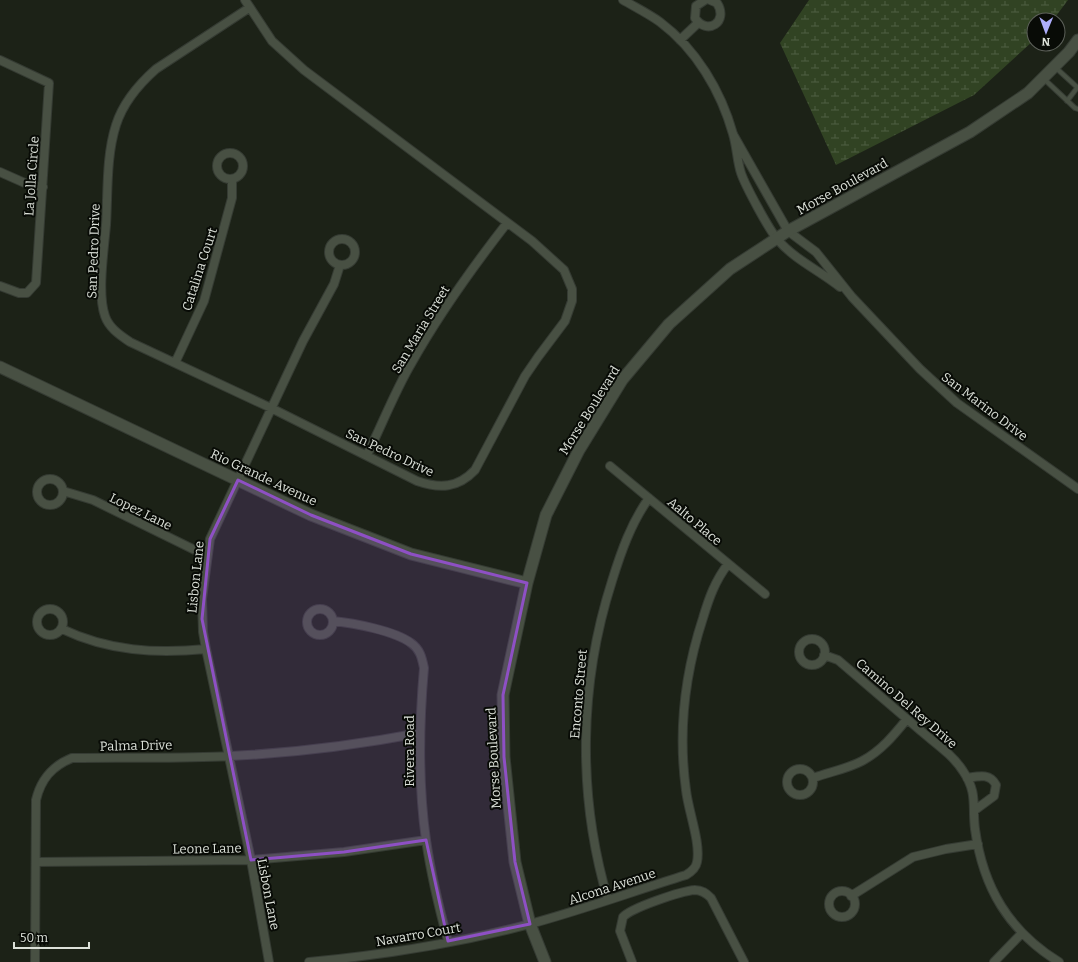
<svg xmlns="http://www.w3.org/2000/svg" width="1078" height="962" font-family="Bitter,serif">
	<style>
		.wetland { fill: url(#wetland-marsh) }
		.lines { fill: none; stroke-linecap: round; stroke-linejoin: round }
		.lane-casing { stroke: #353b33; stroke-width: 6 }
		.street-casing { stroke: #353b33; stroke-width: 10 }
		.secondary-casing { stroke: #353b33; stroke-width: 13 }
		.lane { stroke: #485043; stroke-width: 4 }
		.street { stroke: #485043; stroke-width: 8 }
		.secondary { stroke: #485043; stroke-width: 11 }
		.marked { fill: #8e50c4; fill-opacity: 0.2; stroke: #8e50c4; stroke-width: 3; stroke-linejoin: round }
		.labels { text-anchor: middle; stroke-width: 4; stroke-linejoin: round; paint-order: stroke }
		.street-label { font-size: 13px; fill: #dce1d9; stroke: #080b06 }
	</style>
	<defs>
		<pattern id="wetland-marsh" width="20" height="14" patternUnits="userSpaceOnUse"><rect width="20" height="14" fill="#314323"/><path d="M1 5h8M5 5V1M11 12h8M15 12V8" fill="none" stroke="#4e5e42"/></pattern>
	</defs>
	<rect width="100%" height="100%" fill="#1c2217"/>
	<path class="wetland" d="M 809,0 L 1068,0 L 1053,20 L 1034,20 L 1034,40 L 974,95 L 836,165 L 780,43 Z"/>
	<g class="lines">
		<defs>
			<path id="lane" d="M 1055,67 L 1078,88
				M 1043,78 L 1075,108 L 1078,109
				M 1067,101 L 1077,88"/>
			<path id="street" d="M 245,0 L 272,41 L 304,70 L 532,241 L 564,270 L 572,289 L 572,301 L 565,321 L 538,357 L 525,376 L 475,470 C 458,488 440,489 417,481 L 271,408 L 130,342 C 120,335 109,328 105,316 C 97,294 104,249 106,225 C 108,193 106,156 116,125 C 123,103 139,84 156,69 L 249,8
				M 623,0 C 635,7 649,14 660,22 C 696,49 721,91 733,134 C 737,147 737,161 741,173 C 745,185 769,230 778,240 C 794,259 820,271 840,287
				M 705,0 L 696,6 L 695,18 C 707,36 729,22 717,3 L 710,0
				M 680,40 L 698,23
				M 0,60 L 49,83 L 36,283 L 27,293 L 19,293 L 0,286
				M 734,136 L 788,231 L 816,252 L 852,297 L 920,369 L 957,403 L 1078,489
				M217 166a13 13 0 1 1 26 0a13 13 0 1 1-26 0Z
				M 0,172 L 27,184 L 43,187
				M329 252a13 13 0 1 1 26 0a13 13 0 1 1-26 0Z
				M 175,363 L 204,301 L 232,198 L 232,179
				M 367,455 C 382,425 394,393 411,364 C 439,314 472,268 507,223
				M 610,466 L 765,594
				M37 492a13 13 0 1 1 26 0a13 13 0 1 1-26 0Z
				M 63,491 L 93,500 L 207,556
				M307 622a13 13 0 1 1 26 0a13 13 0 1 1-26 0Z
				M37 622a13 13 0 1 1 26 0a13 13 0 1 1-26 0Z
				M 333,621 C 354,623 395,631 411,643 C 420,649 422,658 424,668 C 419,725 418,783 426,840 C 431,874 439,908 448,941
				M 62,629 C 108,651 156,654 206,649
				M799 652a13 13 0 1 1 26 0a13 13 0 1 1-26 0Z
				M 824,655 L 838,660 C 866,684 894,708 921,731 C 935,743 953,755 963,771 C 978,793 972,806 975,829 C 983,888 1009,931 1059,962
				M787 782a13 13 0 1 1 26 0a13 13 0 1 1-26 0Z
				M 813,778 C 829,772 847,769 862,761 C 881,751 894,735 907,719
				M 967,778 C 979,776 990,773 996,785 L 994,796 L 975,810
				M 36,862 L 251,860 L 344,852 L 426,840
				M829 904a13 13 0 1 1 26 0a13 13 0 1 1-26 0Z
				M 851,896 L 913,857 L 946,849 L 978,844
				M 608,900 C 577,795 579,684 612,581 C 621,552 631,523 649,498
				M 35,962 L 36,800 C 41,779 52,766 72,758 C 125,757 178,759 230,756 C 294,753 357,745 420,733
				M 269,962 L 251,860 L 206,649 L 203,632 L 202,599 L 210,539 L 303,341 L 334,284 L 340,265
				M 309,962 C 383,955 458,943 530,924 C 582,910 634,891 686,875 C 691,872 696,868 697,862 C 701,843 688,810 686,790 C 678,732 685,673 703,618 C 709,598 715,581 728,564
				M 632,962 L 620,931 L 623,917 C 631,908 681,891 695,890 C 702,890 706,893 711,898 L 744,962
				M 994,962 L 1022,933"/>
			<path id="secondary" d="M 0,367 L 311,515 L 411,554 L 527,583
				M 545,962 L 530,924 L 515,862 L 504,757 L 503,695 L 527,583 L 546,515 L 579,450 L 622,380 L 669,324 L 730,269 L 788,231 L 970,132 L 1028,93 L 1069,52 L 1078,40"/>
		</defs>
		<use href="#lane" class="lane-casing"/>
		<use href="#street" class="street-casing"/>
		<use href="#secondary" class="secondary-casing"/>
		<use href="#lane" class="lane"/>
		<use href="#street" class="street"/>
		<use href="#secondary" class="secondary"/>
	</g>
	<path class="marked" d="M 238,480 L 311,515 L 411,554 L 527,583 L 503,695 L 504,757 L 515,862 L 530,924 L 448,941 L 426,840 L 344,852 L 251,860 L 202,619 L 210,539 Z"/>
	<g class="labels">
		<g class="street-label">
			<text transform="translate(31 176) rotate(-86)" y="5">La Jolla Circle</text>
			<text transform="translate(842 186) rotate(-29)" y="5">Morse Boulevard</text>
			<text transform="translate(93 251) rotate(-88)" y="5">San Pedro Drive</text>
			<text transform="translate(199 269) rotate(-72)" y="5">Catalina Court</text>
			<text transform="translate(420 329) rotate(-59)" y="5">San Maria Street</text>
			<text transform="translate(985 406) rotate(37)" y="5">San Marino Drive</text>
			<text transform="translate(589 410) rotate(-58)" y="5">Morse Boulevard</text>
			<text transform="translate(390 452) rotate(25)" y="5">San Pedro Drive</text>
			<text transform="translate(264 477) rotate(25)" y="5">Rio Grande Avenue</text>
			<text transform="translate(141 511) rotate(26)" y="5">Lopez Lane</text>
			<text transform="translate(695 521) rotate(40)" y="5">Aalto Place</text>
			<text transform="translate(195 577) rotate(-84)" y="5">Lisbon Lane</text>
			<text transform="translate(578 694) rotate(-85)" y="5">Enconto Street</text>
			<text transform="translate(907 703) rotate(41)" y="5">Camino Del Rey Drive</text>
			<text transform="translate(136 745) rotate(-1)" y="5">Palma Drive</text>
			<text transform="translate(409 751) rotate(-90)" y="5">Rivera Road</text>
			<text transform="translate(493 758) rotate(-93)" y="5">Morse Boulevard</text>
			<text transform="translate(207 848) rotate(-1)" y="5">Leone Lane</text>
			<text transform="translate(612 886) rotate(-18)" y="5">Alcona Avenue</text>
			<text transform="translate(269 894) rotate(79)" y="5">Lisbon Lane</text>
			<text transform="translate(418 934) rotate(-10)" y="5">Navarro Court</text>
		</g>
	</g>
	<g transform="translate(1046 32) rotate(181)"><circle r="19" fill="#080b06" stroke="#5d615a"/>
	<path d="M0-3L7 15L0 10L-7 15Z" fill="#aeaefb"/>
	<text y="-6" font-size="11" font-weight="bold" text-anchor="middle" fill="#dce1d9">N</text>
	</g>
	<path d="M14 942v6h75v-6" fill="none" stroke="#dce1d9" stroke-width="2"/>
	<text x="20" y="942" font-size="12" fill="#dce1d9" stroke="#080b06" stroke-width="3" paint-order="stroke">50 m</text>
</svg>
